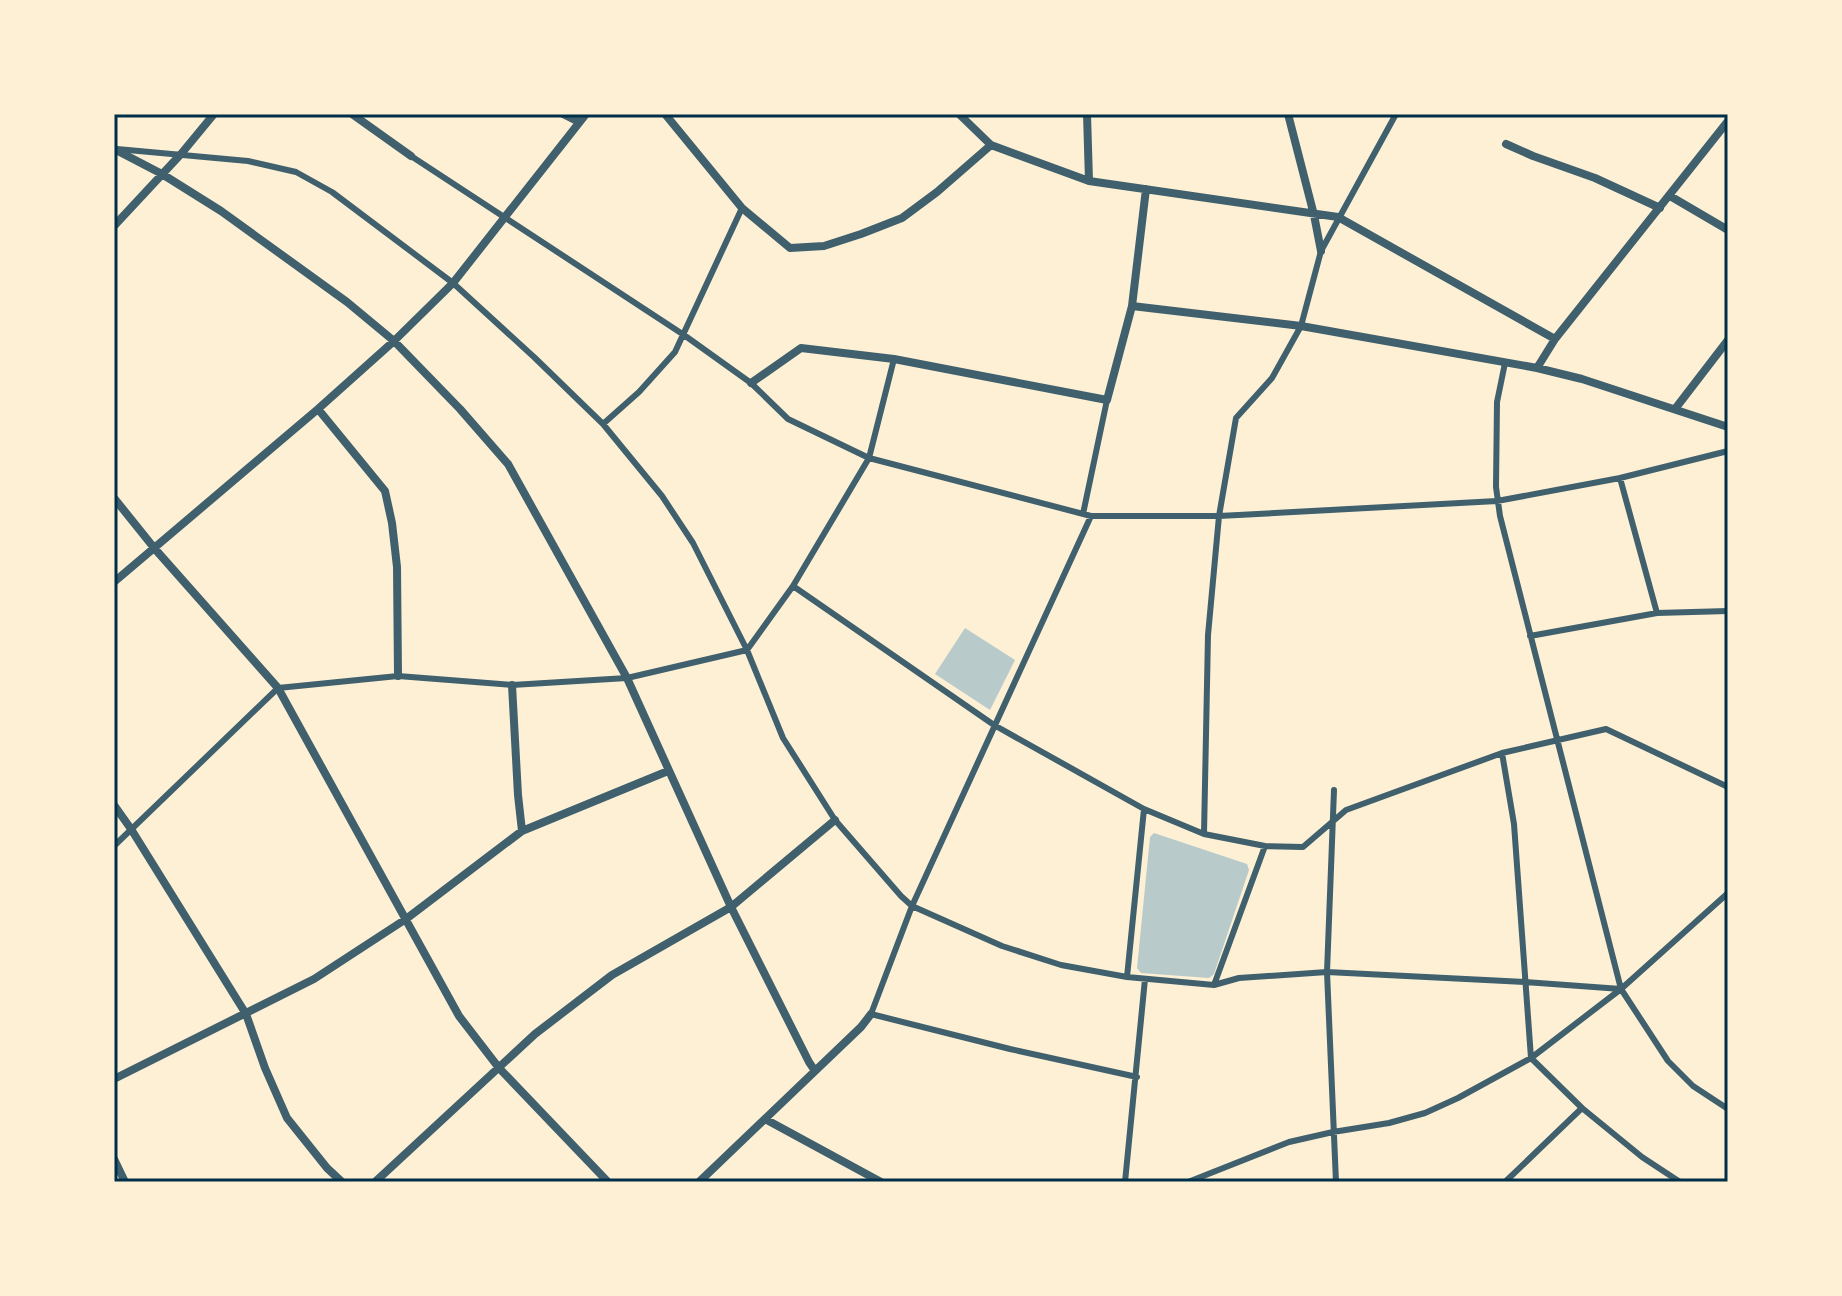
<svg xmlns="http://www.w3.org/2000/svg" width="1842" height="1296" font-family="Barlow,sans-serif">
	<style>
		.green { fill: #b9caca }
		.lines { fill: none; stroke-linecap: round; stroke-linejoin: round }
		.pedestrian { stroke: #3f606c; stroke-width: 6 }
		.minor { stroke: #3f606c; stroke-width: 8 }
		.neatline { fill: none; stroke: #003049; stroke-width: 3 }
	</style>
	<rect width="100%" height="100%" fill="#fdf0d5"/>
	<path class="green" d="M 965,628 L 1015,660 L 990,710 L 935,674 Z
		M 1154,833 L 1247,864 L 1249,870 L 1214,974 L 1209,978 L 1141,973 L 1137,968 L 1150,837 Z"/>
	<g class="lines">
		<path class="pedestrian" d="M 117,149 L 248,161 L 296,172 L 332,192 L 453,283 L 535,358 L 603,424 L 662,496 L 693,543 L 747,650 L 783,738 L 835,820 L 901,896 L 912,906 L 1002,946 L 1061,965 L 1127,977 L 1214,985 L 1239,978 L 1327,972 L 1525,982 L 1621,989
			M 411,156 L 684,335 L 751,383 L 788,419 L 869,458 L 1091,516 L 1219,516 L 1497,501 L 1620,478 L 1728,451
			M 1505,363 L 1497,402 L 1496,487 L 1500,516 L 1621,989 L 1668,1061 L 1693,1086 L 1728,1109
			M 603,424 L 639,392 L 675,352 L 742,208
			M 1620,478 L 1657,613
			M 1083,514 L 1107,400
			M 1091,516 L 912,906 L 871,1014 L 1010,1049 L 1137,1077
			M 793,586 L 994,725 L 1144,809 L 1204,834 L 1265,846 L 1303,847 L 1346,810 L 1502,753 L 1606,729 L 1728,787
			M 1530,636 L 1657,613 L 1728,611
			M 1502,753 L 1514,824 L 1531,1058 L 1582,1108 L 1642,1157 L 1680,1182
			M 1334,790 L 1327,972 L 1336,1182
			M 1204,834 L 1208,635 L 1219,516 L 1236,418 L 1272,378 L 1301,326 L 1321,251 L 1396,114
			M 114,846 L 278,688 L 398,676 L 512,685 L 627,678 L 747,650 L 793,586 L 869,458 L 894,359
			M 1127,977 L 1144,809
			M 1214,985 L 1265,846
			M 1125,1182 L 1145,979
			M 1188,1182 L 1289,1142 L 1333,1132 L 1389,1123 L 1425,1113 L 1458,1098 L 1531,1058 L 1621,989 L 1728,893
			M 1505,1182 L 1582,1108"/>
		<path class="minor" d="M 352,114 L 411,156
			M 563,114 L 579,122
			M 665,114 L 742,208 L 790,248 L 824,246 L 861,234 L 902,218 L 937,192 L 991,145
			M 959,114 L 991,145 L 1089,181 L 1338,217 L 1555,339
			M 1087,114 L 1089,181
			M 1288,114 L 1314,215 L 1321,251
			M 1506,144 L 1533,156 L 1595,178 L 1660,208
			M 114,149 L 162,174 L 221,211 L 347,302 L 394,341 L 460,409 L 508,464 L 627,678 L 731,907 L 809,1062 L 815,1071
			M 1670,196 L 1728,230
			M 114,226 L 181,154 L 214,114
			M 1132,306 L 1301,326 L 1537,368 L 1582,379 L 1728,427
			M 1537,368 L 1555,339 L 1728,121
			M 751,383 L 801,348 L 894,359 L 1107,400 L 1132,306 L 1146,189
			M 318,409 L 385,491 L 392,523 L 397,567 L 398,676
			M 1675,409 L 1728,340
			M 114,498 L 155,549 L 278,688 L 459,1016 L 499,1068 L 608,1182
			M 114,582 L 318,409 L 394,341 L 453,283 L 586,114
			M 512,685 L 518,795 L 522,831
			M 114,805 L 131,829 L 246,1014 L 265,1068 L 287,1118 L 327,1168 L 342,1182
			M 114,1079 L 314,979 L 406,919 L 522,831 L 668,771
			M 765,1119 L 881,1182
			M 114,1159 L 125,1182
			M 375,1182 L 535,1034 L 612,975 L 731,907 L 835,820
			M 699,1182 L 861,1027 L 871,1014"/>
	</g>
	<rect width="1842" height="1296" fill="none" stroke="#fdf0d5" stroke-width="232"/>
	<rect x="116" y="116" width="1610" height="1064" class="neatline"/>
</svg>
